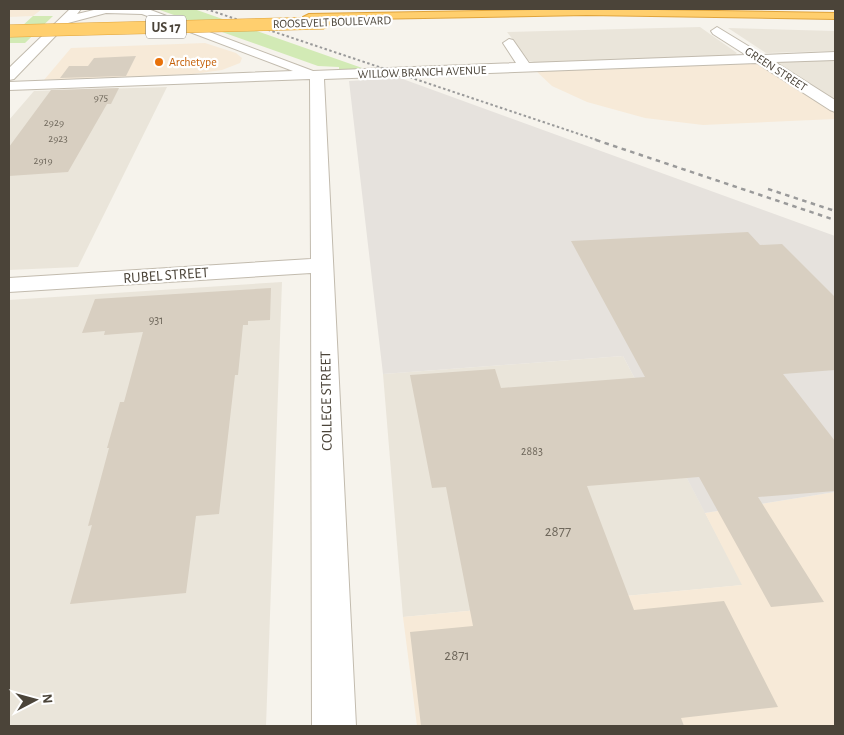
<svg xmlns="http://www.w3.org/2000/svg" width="844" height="735" font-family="'Alegreya Sans',sans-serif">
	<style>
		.residential { fill: #eae5da }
		.commercial { fill: #f7ead8 }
		.industrial { fill: #e6e2dd }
		.green { fill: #d2eab5 }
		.building { fill: #d8cfc1 }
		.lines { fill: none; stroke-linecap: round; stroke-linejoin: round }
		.minor-casing { stroke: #c2bbae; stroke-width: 2 }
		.highway-casing { stroke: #e0a43c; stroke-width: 2 }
		.minor { fill: #fff; fill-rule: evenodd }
		.highway { fill: #ffcf6e; fill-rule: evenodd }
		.rail-far1 { stroke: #9a9a9a; stroke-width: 2; stroke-dasharray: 2.5 2.5; stroke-linecap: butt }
		.rail { stroke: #9a9a9a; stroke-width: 2.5; stroke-dasharray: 4.5 4.5; stroke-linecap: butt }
		.highway-bridge-casing { stroke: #e0a43c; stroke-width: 13; stroke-linecap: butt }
		.highway-bridge { stroke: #ffcf6e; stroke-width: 12 }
		.food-dot { fill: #e8710a; stroke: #fff; stroke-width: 2 }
		.labels { text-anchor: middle; stroke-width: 4.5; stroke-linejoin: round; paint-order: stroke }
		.far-number-label { font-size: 11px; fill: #6e675b }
		.far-street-label { font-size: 12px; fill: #4b4439; stroke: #fff }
		.far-food-label { font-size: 12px; fill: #c56008; stroke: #fff; text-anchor: start }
		.number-label { font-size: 12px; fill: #6e675b }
		.shield { fill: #fff; stroke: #817c74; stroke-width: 1 }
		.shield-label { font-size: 14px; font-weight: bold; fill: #4b4439 }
		.street-label { font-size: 15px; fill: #4b4439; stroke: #fff }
		.near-number-label { font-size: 15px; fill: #6e675b }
	</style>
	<rect width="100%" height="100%" fill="#f6f3ec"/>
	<path class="residential" d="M 700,27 L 737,53 L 733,56 L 544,64 L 529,61 L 507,32 Z
		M 728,28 L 835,31 L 835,51 L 766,53 Z
		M 835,60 L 835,100 L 775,64 L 777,62 Z
		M 167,87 L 78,267 L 9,270 L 9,120 L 34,91 Z
		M 282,282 L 266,726 L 9,726 L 9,300 Z
		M 623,356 L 743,585 L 403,617 L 383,374 Z"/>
	<path class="commercial" d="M 9,9 L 42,9 L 33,16 L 9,17 Z
		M 205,43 L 236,53 L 242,58 L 240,63 L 222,70 L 193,74 L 44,80 L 71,48 Z
		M 758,63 L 835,113 L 835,119 L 703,125 L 645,118 L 587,102 L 552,86 L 535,70 Z
		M 835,492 L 835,726 L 417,726 L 403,617 L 742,585 L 705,513 Z"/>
	<path class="industrial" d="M 400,78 L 835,236 L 835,492 L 705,513 L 623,356 L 383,374 L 349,81 Z"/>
	<path class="green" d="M 157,9 L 194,9 L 365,69 L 339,69 L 339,67 L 318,66 Z
		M 33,16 L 53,16 L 25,43 L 9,43 L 9,38 Z"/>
	<path class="building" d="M 136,56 L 126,76 L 60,78 L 69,66 L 88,66 L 94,58 Z
		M 119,88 L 111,104 L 107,104 L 68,172 L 9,176 L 9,147 L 51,90 Z
		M 748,232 L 760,245 L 782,244 L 835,297 L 835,370 L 783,374 L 835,441 L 835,491 L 758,497 L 824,602 L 771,607 L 699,477 L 587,486 L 634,610 L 724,601 L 778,707 L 681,718 L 684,726 L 421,726 L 410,632 L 473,626 L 446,487 L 432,488 L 410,375 L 495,369 L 501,388 L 645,377 L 571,241 Z
		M 271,288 L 270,320 L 248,321 L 248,325 L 243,325 L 238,375 L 235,375 L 219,514 L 196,516 L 186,593 L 70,604 L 92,525 L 88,526 L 109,448 L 107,448 L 120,402 L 124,402 L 143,332 L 104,335 L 105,331 L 82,333 L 95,299 Z"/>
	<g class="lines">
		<defs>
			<path id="minor" d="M 70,9 L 81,9 L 77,14 L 98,9 L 148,9 L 313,71 L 516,63 L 503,43 L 509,39 L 513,40 L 529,63 L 746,55 L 713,34 L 711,31 L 717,27 L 763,55 L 835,52 L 835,60 L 775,62 L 835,100 L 835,112 L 830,110 L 757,63 L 324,79 L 356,726 L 312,726 L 311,273 L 9,292 L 9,278 L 311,259 L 310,79 L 9,90 L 9,82 L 293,71 L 142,14 L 106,13 L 68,23 L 14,79 L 9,80 L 9,68 Z"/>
			<path id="highway" d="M 592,9 L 835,13 L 835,19 L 587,15 L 309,20 L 303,17 L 309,14 Z"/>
		</defs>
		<use href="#minor" class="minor-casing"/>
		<use href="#highway" class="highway-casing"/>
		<use href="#minor" class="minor"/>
		<use href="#highway" class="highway"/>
		<path class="rail-far1" d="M 206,9 L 600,141"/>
		<path class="rail" d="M 596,140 L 835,220
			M 768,189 L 835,211"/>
		<defs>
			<path id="highway-bridge" d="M 9,31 L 324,23"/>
		</defs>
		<use href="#highway-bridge" class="highway-bridge-casing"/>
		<use href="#highway-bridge" class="highway-bridge"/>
	</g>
	<circle class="food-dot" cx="159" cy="62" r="5"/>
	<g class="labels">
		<g class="far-number-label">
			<text x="101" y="101">975</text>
			<text x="54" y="126">2929</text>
			<text x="58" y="142">2923</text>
			<text x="43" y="164">2919</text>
		</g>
		<g class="far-street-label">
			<text transform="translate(332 22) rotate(-2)" y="4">ROOSEVELT BOULEVARD</text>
			<text transform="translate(776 69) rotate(33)" y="4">GREEN STREET</text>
			<text transform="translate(422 72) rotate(-2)" y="4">WILLOW BRANCH AVENUE</text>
		</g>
		<g class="far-food-label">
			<text x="169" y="66">Archetype</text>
		</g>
		<g class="number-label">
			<text x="156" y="324">931</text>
			<text x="532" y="455">2883</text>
		</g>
		<rect class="shield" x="146" y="15.5" width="40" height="23" rx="4"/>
		<g class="shield-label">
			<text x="166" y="32">US 17</text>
		</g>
		<g class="street-label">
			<text transform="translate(166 275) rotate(-4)" y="5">RUBEL STREET</text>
			<text transform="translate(326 401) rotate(-91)" y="5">COLLEGE STREET</text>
		</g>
		<g class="near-number-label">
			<text x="558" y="536">2877</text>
			<text x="457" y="660">2871</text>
		</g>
	</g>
	<rect width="844" height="735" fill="none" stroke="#4b4439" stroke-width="20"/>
	<g transform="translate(35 700) rotate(84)" stroke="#ffffff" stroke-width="4" paint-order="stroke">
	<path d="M0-4L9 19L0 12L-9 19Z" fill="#4b4439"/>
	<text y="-8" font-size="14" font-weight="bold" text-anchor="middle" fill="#4b4439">N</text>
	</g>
</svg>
